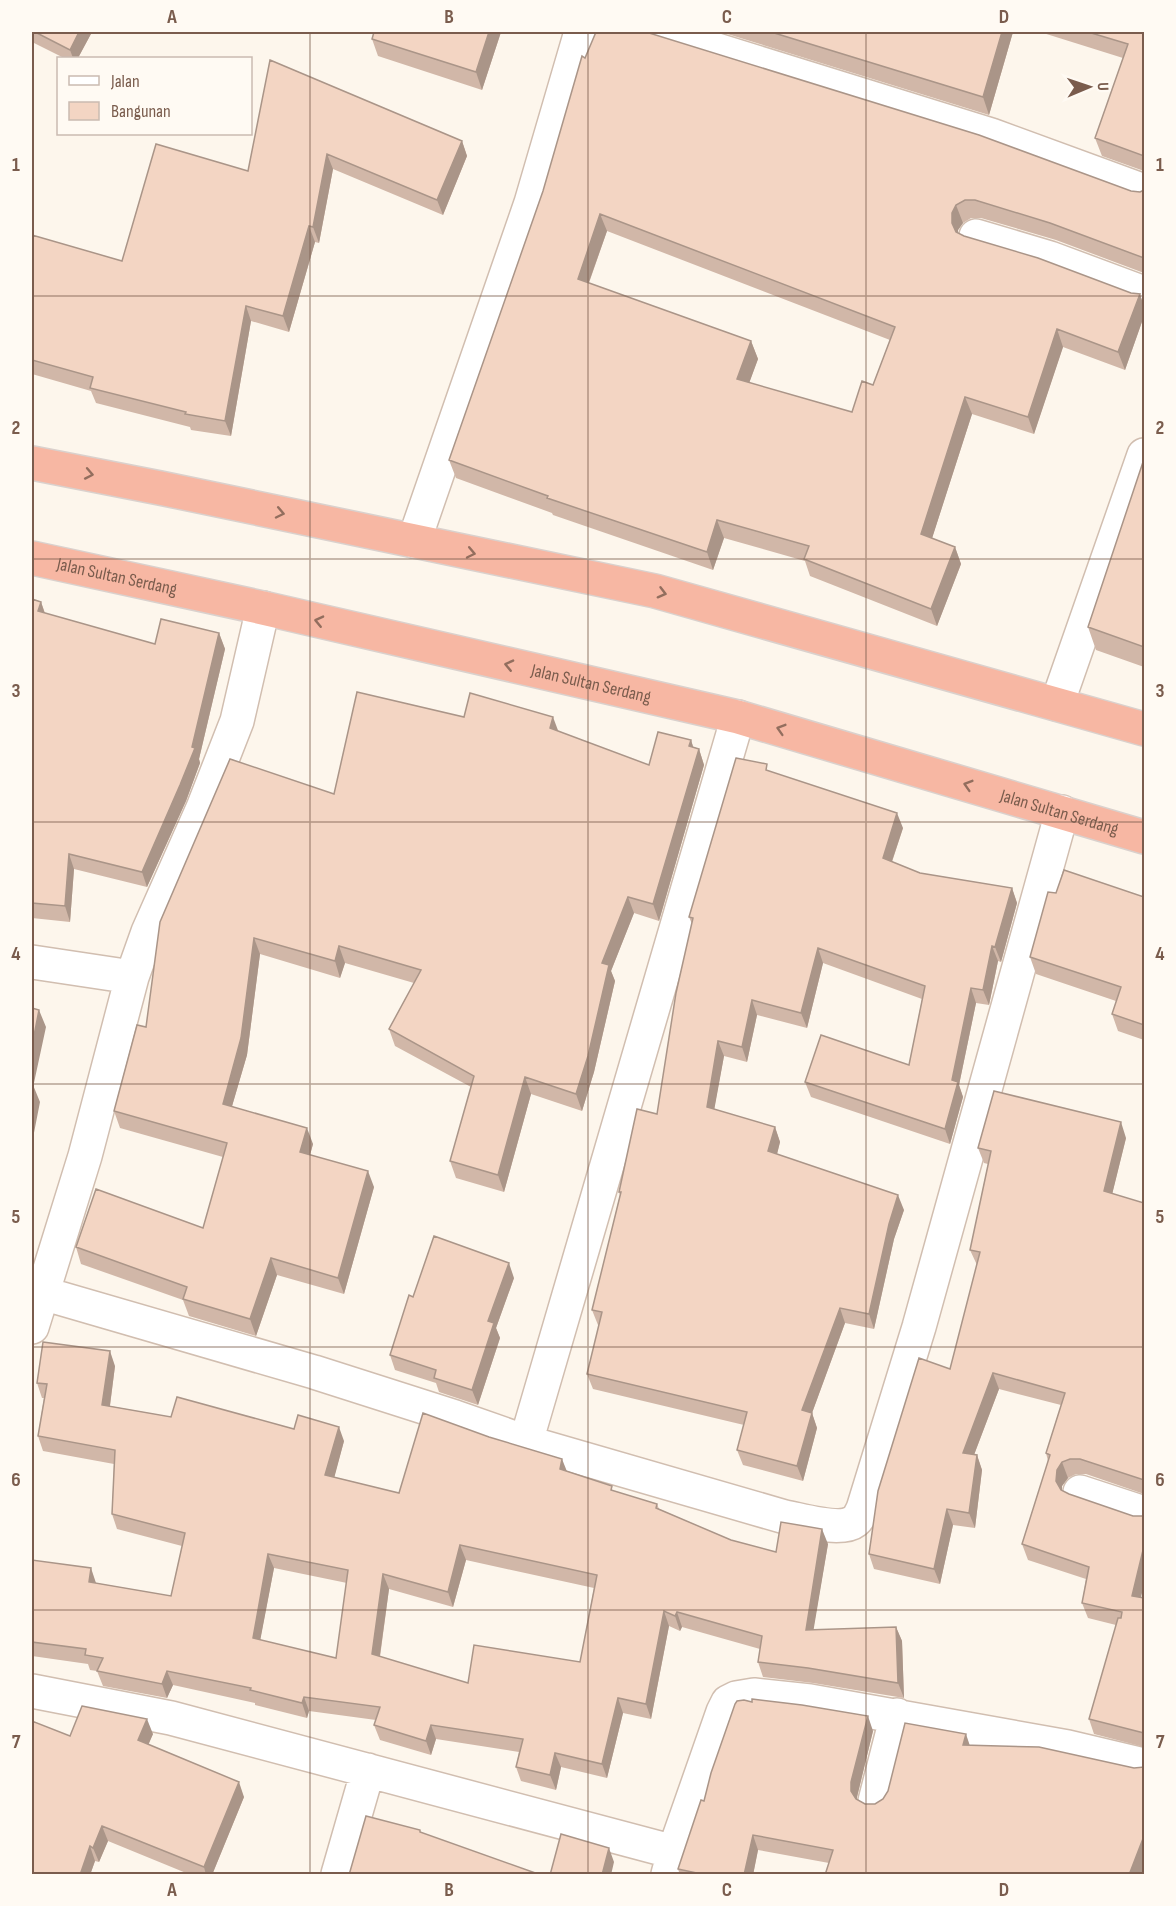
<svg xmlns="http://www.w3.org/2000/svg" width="1176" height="1906" font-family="'Sofia Sans Condensed',sans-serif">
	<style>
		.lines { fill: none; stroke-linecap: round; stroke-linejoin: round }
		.street-casing { stroke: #d1beb0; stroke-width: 36 }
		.highway-casing { stroke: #dad1cd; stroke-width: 36 }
		.street { stroke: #fff; stroke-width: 33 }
		.highway { stroke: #f7b7a3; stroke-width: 33 }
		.wall { fill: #d1b7a8; fill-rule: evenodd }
		.shaded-wall { fill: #aa9588 }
		.building { fill: #f3d5c3; stroke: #aa9588; stroke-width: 1.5; fill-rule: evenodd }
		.oneway { stroke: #936e5e }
		.grid { fill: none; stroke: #7a5c4d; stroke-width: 1.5; stroke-opacity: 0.55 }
		.labels { text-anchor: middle; stroke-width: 4.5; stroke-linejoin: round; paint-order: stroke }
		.street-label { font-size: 18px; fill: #7a5c4d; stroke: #fffaf3 }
		.neatline { fill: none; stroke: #7a5c4d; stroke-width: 2 }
		.grid-label { font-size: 20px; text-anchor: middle; font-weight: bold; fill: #7a5c4d }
	</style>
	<rect width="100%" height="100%" fill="#fdf6ec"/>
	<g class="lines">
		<defs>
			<path id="street" d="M 659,32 L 991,135 L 1144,191
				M 976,236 L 1050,258 L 1144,293
				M 414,541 L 531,203 L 581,32
				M 1057,704 L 1144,455
				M 32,962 L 132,977
				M 42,1293 L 314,1372 L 455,1417 L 526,1442 L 785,1517 C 802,1520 841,1532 855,1521 C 859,1518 861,1513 863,1509 L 919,1327 L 1062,812
				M 32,1327 L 85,1156 L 132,977 L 148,932 L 203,808 L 237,721 L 263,608
				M 526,1442 L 738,717
				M 1080,1492 L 1144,1513
				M 32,1691 L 171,1718 L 674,1852
				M 875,1801 L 897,1715
				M 338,1874 L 368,1770
				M 668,1874 L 674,1852 L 723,1712 L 728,1702 L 736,1698 L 754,1695 L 810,1701 L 1068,1747 L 1144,1765"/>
			<g id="highway">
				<path d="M 32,463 L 160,488 L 655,591 L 1144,729"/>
				<path id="s1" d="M 32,558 L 263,608 L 738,717 L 1144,837"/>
			</g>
		</defs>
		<use href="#street" class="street-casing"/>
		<use href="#highway" class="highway-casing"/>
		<use href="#street" class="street"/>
		<use href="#highway" class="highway"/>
	</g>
	<path class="wall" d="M 32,32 L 92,32 L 78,58 L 64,58 L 32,42 Z
		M 374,32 L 501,32 L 482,90 L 378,56 L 372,39 Z
		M 721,32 L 1013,32 L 989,115 Z
		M 1040,32 L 1144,32 L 1144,171 L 1102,156 L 1095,138 L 1123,58 Z
		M 585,58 L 1131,191 L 1140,192 L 1144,190 L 1144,273 L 1056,240 L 981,218 L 971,218 L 963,223 L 958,230 L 958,233 L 964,236 L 1131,293 L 1140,294 L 1144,307 L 1144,316 L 1125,370 L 1063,347 L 1034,434 L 972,414 L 932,538 L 955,547 L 961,564 L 937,626 L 810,576 L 805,561 L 724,538 L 713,570 L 553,515 L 552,513 L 456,478 L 449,460 L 543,191 ZM 607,231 L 890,340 L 873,385 L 852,412 L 749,383 L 758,359 L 751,341 L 589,283 Z
		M 270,60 L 462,141 L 467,156 L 443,215 L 333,169 L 319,243 L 315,242 L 289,332 L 251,321 L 231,436 L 191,430 L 190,427 L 96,403 L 91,391 L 32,374 L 32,235 L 122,261 L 248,171 Z
		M 1144,459 L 1144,667 L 1096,650 L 1088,627 Z
		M 32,599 L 41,602 L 45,613 L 155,644 L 219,633 L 225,649 L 199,759 L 200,763 L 186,801 L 147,887 L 74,869 L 70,922 L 32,918 Z
		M 464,717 L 559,732 L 649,765 L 691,740 L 693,747 L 699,749 L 704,765 L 659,921 L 634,913 L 611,971 L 615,981 L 594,1072 L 582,1111 L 531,1094 L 504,1192 L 456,1178 L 450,1161 L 471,1087 L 395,1046 L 389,1029 L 414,983 L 345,963 L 340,978 L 260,954 L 247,1055 L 232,1106 L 313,1144 L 310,1155 L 374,1187 L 344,1294 L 277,1275 L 256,1336 L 189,1316 L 183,1300 L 81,1264 L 76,1247 L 203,1228 L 223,1157 L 120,1128 L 114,1111 L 146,1027 L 334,794 Z
		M 769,771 L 903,828 L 892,862 L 920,873 L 1012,888 L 1017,903 L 1001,962 L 998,961 L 989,1005 L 976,1003 L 959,1085 L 963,1097 L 950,1144 L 811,1097 L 805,1082 L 909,1065 L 922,999 L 823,963 L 807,1028 L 757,1015 L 747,1062 L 724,1056 L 714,1109 L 775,1127 L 780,1142 L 777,1154 L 904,1210 L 894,1239 L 874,1329 L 845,1323 L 812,1413 L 817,1428 L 803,1481 L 743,1465 L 737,1450 L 744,1425 L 593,1389 L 587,1374 L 599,1325 L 598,1325 L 592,1310 L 620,1195 L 619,1192 L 657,1114 L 692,924 L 689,917 Z
		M 1056,893 L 1144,897 L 1144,1040 L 1118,1031 L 1112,1014 L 1116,1001 L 1036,974 L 1030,957 Z
		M 1126,1138 L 1112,1194 L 1144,1203 L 1144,1494 L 1086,1474 L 1076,1474 L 1068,1478 L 1062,1486 L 1062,1490 L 1141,1598 L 1144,1598 L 1144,1747 L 1094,1734 L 1089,1719 L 1116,1625 L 1088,1618 L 1082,1603 L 1086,1579 L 1028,1560 L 1022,1544 L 1048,1461 L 1046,1453 L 1061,1405 L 999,1389 L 974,1455 L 977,1455 L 982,1470 L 975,1528 L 953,1525 L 940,1584 L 874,1569 L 869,1554 L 950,1369 L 977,1265 L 970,1250 L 988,1164 L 984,1163 L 978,1148 Z
		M 514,1278 L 496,1328 L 500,1338 L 478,1405 L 439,1392 L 436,1383 L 395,1370 L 390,1355 L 413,1297 Z
		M 115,1366 L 110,1406 L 171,1417 L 294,1429 L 344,1441 L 334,1477 L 399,1493 L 567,1471 L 614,1491 L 657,1504 L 659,1509 L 731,1540 L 776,1552 L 828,1544 L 813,1630 L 896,1627 L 902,1641 L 904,1698 L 813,1683 L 763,1677 L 758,1662 L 760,1649 L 682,1627 L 680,1631 L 669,1626 L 651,1719 L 623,1713 L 607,1778 L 561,1767 L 556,1790 L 521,1781 L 516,1767 L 519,1752 L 436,1739 L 431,1755 L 380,1740 L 374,1725 L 376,1720 L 309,1711 L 307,1718 L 255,1705 L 255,1703 L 173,1685 L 167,1698 L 103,1686 L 97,1671 L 90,1670 L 88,1664 L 32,1656 L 32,1560 L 96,1583 L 171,1596 L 182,1546 L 117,1529 L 112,1514 L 114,1464 L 43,1451 L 38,1436 L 44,1398 L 42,1398 L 37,1383 ZM 466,1560 L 594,1588 L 580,1662 L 468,1683 L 380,1657 L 389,1589 L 453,1607 ZM 274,1568 L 347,1583 L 336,1658 L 260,1640 Z
		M 873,1731 L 857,1797 L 857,1799 L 865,1804 L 875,1804 L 970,1745 L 1144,1865 L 1141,1875 L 825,1875 L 829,1863 L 758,1850 L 753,1875 L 680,1875 L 678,1869 L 704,1801 Z
		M 153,1734 L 148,1744 L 244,1797 L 212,1875 L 191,1875 L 108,1841 L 99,1862 L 95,1861 L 90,1875 L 70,1736 Z"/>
	<path class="shaded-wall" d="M 79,32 L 92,32 L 78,58 L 73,58 L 70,50 Z
		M 489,32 L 501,32 L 482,90 L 476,72 Z
		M 1002,32 L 1013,32 L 989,115 L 983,97 Z
		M 462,141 L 467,156 L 443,215 L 437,200 Z
		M 327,154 L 333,169 L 319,243 L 313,227 Z
		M 956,205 L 963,223 L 958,230 L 958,241 L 952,223 L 952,213 Z
		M 600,214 L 607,231 L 584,296 L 578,279 Z
		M 309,226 L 315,242 L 289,332 L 283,316 Z
		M 1140,294 L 1144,307 L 1144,316 L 1125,370 L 1118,352 Z
		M 246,306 L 251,321 L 231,436 L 225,421 Z
		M 1057,329 L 1063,347 L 1034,434 L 1028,417 Z
		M 751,341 L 758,359 L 744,397 L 737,379 Z
		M 965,397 L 972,414 L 928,551 L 921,534 Z
		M 717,520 L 724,538 L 713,570 L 707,552 Z
		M 955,547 L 961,564 L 937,626 L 931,609 Z
		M 41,602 L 46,617 L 38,611 Z
		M 219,633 L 225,649 L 199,759 L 200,763 L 186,801 L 147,887 L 142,872 L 192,747 Z
		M 553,717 L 559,733 L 550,728 Z
		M 691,740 L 696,756 L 699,749 L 704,765 L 659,921 L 653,904 Z
		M 897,813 L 903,828 L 888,873 L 883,858 Z
		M 69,854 L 74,869 L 70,922 L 65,906 Z
		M 1012,888 L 1017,903 L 1001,962 L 995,947 Z
		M 628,897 L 634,913 L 611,971 L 615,981 L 594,1072 L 582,1111 L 576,1094 L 602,963 Z
		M 254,938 L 260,954 L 247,1055 L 228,1120 L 223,1104 Z
		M 339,946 L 345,963 L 340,978 L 335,961 Z
		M 992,946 L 998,961 L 989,1005 L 983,990 Z
		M 818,948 L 823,963 L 807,1028 L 801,1013 Z
		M 971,988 L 976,1003 L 959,1085 L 963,1097 L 950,1144 L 945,1129 L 952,1080 Z
		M 752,1000 L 757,1015 L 747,1062 L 742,1047 Z
		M 39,1010 L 46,1027 L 32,1092 L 32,1046 Z
		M 718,1041 L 724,1056 L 712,1122 L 707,1107 Z
		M 525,1077 L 531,1094 L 504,1192 L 498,1175 Z
		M 33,1085 L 40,1102 L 32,1143 L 32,1093 Z
		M 1121,1122 L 1126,1138 L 1109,1207 L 1104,1191 Z
		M 775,1127 L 780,1142 L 774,1166 L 768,1151 Z
		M 307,1128 L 313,1144 L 306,1169 L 300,1152 Z
		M 368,1171 L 374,1187 L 344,1294 L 338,1278 Z
		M 898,1195 L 904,1210 L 894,1239 L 874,1329 L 869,1314 L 889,1224 Z
		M 271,1258 L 277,1275 L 256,1336 L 250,1319 Z
		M 509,1263 L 514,1278 L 496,1328 L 500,1338 L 478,1405 L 472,1390 L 488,1321 Z
		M 840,1308 L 845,1323 L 812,1413 L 817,1428 L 803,1481 L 797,1466 L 802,1410 Z
		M 110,1351 L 115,1366 L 108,1420 L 102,1405 Z
		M 993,1373 L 999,1389 L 969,1468 L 963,1453 Z
		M 339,1427 L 344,1441 L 331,1490 L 325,1475 Z
		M 977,1455 L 982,1470 L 975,1528 L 969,1513 Z
		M 562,1459 L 568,1474 L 560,1469 Z
		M 1062,1462 L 1068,1478 L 1062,1486 L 1062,1496 L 1056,1481 L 1057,1470 Z
		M 947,1509 L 953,1525 L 940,1584 L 934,1569 Z
		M 822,1529 L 828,1544 L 811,1645 L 806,1630 Z
		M 460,1545 L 466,1560 L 453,1607 L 448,1592 Z
		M 1144,1546 L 1144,1584 L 1138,1611 L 1132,1596 Z
		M 268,1554 L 274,1568 L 258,1652 L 253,1638 Z
		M 91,1568 L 96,1583 L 89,1582 Z
		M 383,1574 L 389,1589 L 378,1669 L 372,1654 Z
		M 664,1611 L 669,1626 L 651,1719 L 646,1704 Z
		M 677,1612 L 682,1627 L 680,1631 L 675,1616 Z
		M 896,1627 L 902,1641 L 904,1698 L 898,1683 Z
		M 167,1671 L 173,1685 L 167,1698 L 162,1684 Z
		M 304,1697 L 309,1711 L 307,1718 L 302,1703 Z
		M 618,1698 L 623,1713 L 607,1778 L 602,1764 Z
		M 868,1716 L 873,1731 L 857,1797 L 857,1805 L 851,1791 L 851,1782 Z
		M 147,1719 L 153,1734 L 144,1755 L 138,1740 Z
		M 431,1725 L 436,1739 L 431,1755 L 426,1741 Z
		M 966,1734 L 971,1749 L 963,1745 Z
		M 555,1753 L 561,1767 L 556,1790 L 550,1775 Z
		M 239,1782 L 244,1797 L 212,1875 L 206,1875 L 204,1867 Z
		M 102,1826 L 108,1841 L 99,1862 L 93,1848 Z
		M 753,1835 L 758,1850 L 753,1875 L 744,1875 Z
		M 1144,1836 L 1144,1865 L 1141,1875 L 1129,1875 Z
		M 90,1846 L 95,1861 L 90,1875 L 80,1875 Z
		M 609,1848 L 614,1862 L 611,1875 L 602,1875 Z"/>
	<path class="building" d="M 35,32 L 79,32 L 70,50 Z
		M 374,32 L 489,32 L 476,72 L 372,39 Z
		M 596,32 L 646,32 L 979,135 L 1131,191 L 1140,192 L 1144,190 L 1144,258 L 1050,223 L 975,200 L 965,200 L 956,205 L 952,213 L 952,223 L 956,232 L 964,236 L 1038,258 L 1131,293 L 1140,294 L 1118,352 L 1057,329 L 1028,417 L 965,397 L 921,534 L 955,547 L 931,609 L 804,559 L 809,546 L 717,520 L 707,552 L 547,498 L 548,496 L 449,460 L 543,191 L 582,56 L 585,58 ZM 600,214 L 895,327 L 873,385 L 862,381 L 852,412 L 737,379 L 751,341 L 578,279 Z
		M 771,32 L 1002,32 L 983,97 Z
		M 1088,32 L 1144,32 L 1144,156 L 1095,138 L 1128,44 Z
		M 270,60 L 462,141 L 437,200 L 327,154 L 313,227 L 309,226 L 283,316 L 246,306 L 225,421 L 185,414 L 186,412 L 90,388 L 93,377 L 32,360 L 32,235 L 122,261 L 156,144 L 248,171 Z
		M 1144,459 L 1144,647 L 1088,627 Z
		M 32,599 L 41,602 L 38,611 L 155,644 L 161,619 L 219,633 L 192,747 L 195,748 L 180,785 L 142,872 L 69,854 L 65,906 L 32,903 Z
		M 357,692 L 464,717 L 470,693 L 553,717 L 550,728 L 649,765 L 658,732 L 691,740 L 689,746 L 699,749 L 653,904 L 628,897 L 602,963 L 609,965 L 588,1056 L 576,1094 L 525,1077 L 498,1175 L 450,1161 L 474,1076 L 389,1029 L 421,970 L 339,946 L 335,961 L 254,938 L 241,1038 L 223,1104 L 307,1128 L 300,1152 L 368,1171 L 338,1278 L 271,1258 L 250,1319 L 183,1299 L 187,1287 L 76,1247 L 96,1189 L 203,1228 L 227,1143 L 114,1111 L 137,1025 L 146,1027 L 160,922 L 230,759 L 334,794 Z
		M 736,758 L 767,764 L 766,770 L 897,813 L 883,858 L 920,873 L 1012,888 L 995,947 L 992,946 L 983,990 L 971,988 L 952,1080 L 958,1082 L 945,1129 L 805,1082 L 821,1035 L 909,1065 L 925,986 L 818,948 L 801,1013 L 752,1000 L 742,1047 L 718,1041 L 707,1107 L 775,1127 L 768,1151 L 898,1195 L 889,1224 L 869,1314 L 840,1308 L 802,1410 L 812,1413 L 797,1466 L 737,1450 L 747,1412 L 587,1374 L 602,1312 L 592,1310 L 621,1192 L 619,1192 L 637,1109 L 657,1114 L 676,993 L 693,918 L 689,917 Z
		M 1064,870 L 1144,897 L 1144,1025 L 1112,1014 L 1121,987 L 1030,957 L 1048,892 L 1056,893 Z
		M 32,1008 L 39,1010 L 32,1046 Z
		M 994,1091 L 1121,1122 L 1104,1191 L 1144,1203 L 1144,1480 L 1080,1459 L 1070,1459 L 1062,1462 L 1057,1470 L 1056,1481 L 1061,1490 L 1069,1494 L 1133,1516 L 1143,1516 L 1144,1515 L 1144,1546 L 1132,1596 L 1144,1598 L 1144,1733 L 1089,1719 L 1118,1618 L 1121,1618 L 1122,1612 L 1082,1603 L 1089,1567 L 1022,1544 L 1050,1455 L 1046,1453 L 1065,1393 L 993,1373 L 963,1453 L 977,1455 L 969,1513 L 947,1509 L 934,1569 L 869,1554 L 878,1491 L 919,1358 L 950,1369 L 980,1252 L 970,1250 L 991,1151 L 978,1148 Z
		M 434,1236 L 509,1263 L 488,1321 L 494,1323 L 472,1390 L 434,1378 L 436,1370 L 390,1355 L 409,1295 L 413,1297 Z
		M 43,1342 L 110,1351 L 102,1405 L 171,1417 L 177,1397 L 294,1429 L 298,1415 L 339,1427 L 325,1475 L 399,1493 L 423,1413 L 489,1437 L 562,1459 L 560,1469 L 612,1486 L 611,1490 L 657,1504 L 656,1508 L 731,1540 L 776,1552 L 781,1522 L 822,1529 L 806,1630 L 896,1627 L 898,1683 L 808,1668 L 758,1662 L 762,1636 L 677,1612 L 675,1616 L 664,1611 L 646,1704 L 618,1698 L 602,1764 L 555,1753 L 550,1775 L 516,1767 L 523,1739 L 431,1725 L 426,1741 L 374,1725 L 380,1707 L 304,1697 L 302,1703 L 250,1690 L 251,1688 L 167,1671 L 162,1684 L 97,1671 L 103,1658 L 85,1655 L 86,1649 L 32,1642 L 32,1560 L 91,1568 L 89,1582 L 171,1596 L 185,1533 L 112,1514 L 115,1450 L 38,1436 L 47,1384 L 37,1383 ZM 460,1545 L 597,1575 L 580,1662 L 474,1645 L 468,1683 L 372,1654 L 383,1574 L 448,1592 ZM 268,1554 L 348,1570 L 336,1658 L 253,1638 Z
		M 752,1699 L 802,1705 L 868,1716 L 851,1782 L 851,1791 L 856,1799 L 865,1804 L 875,1804 L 883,1799 L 888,1791 L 905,1723 L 966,1734 L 963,1745 L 1039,1747 L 1134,1768 L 1144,1767 L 1144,1836 L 1129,1875 L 825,1875 L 833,1850 L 753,1835 L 744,1875 L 706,1875 L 678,1869 L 701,1800 L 704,1801 L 711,1773 L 735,1704 L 737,1701 L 744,1700 L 752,1702 Z
		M 82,1706 L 147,1719 L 138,1740 L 239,1782 L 204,1867 L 102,1826 L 93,1848 L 90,1846 L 80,1875 L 32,1875 L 32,1721 L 70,1736 Z
		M 366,1816 L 420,1830 L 420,1832 L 541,1875 L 349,1875 Z
		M 561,1834 L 609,1848 L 602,1875 L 550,1875 Z"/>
	<defs><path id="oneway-chevron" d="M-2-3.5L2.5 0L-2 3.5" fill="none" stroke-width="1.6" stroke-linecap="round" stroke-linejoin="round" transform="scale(1.5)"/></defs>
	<g class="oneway">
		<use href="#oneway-chevron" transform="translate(89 474) rotate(11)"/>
		<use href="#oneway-chevron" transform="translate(280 513) rotate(12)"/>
		<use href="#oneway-chevron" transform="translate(471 553) rotate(12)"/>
		<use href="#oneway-chevron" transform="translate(662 593) rotate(15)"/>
		<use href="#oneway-chevron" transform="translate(319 621) rotate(-167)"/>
		<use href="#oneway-chevron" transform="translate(509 665) rotate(-167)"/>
		<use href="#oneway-chevron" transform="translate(781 729) rotate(-163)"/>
		<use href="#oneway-chevron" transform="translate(968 785) rotate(-163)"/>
	</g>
	<path class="grid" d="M 310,32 L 310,1874M 588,32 L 588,1874M 866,32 L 866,1874M 32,296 L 1144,296M 32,559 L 1144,559M 32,822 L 1144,822M 32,1084 L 1144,1084M 32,1347 L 1144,1347M 32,1610 L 1144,1610"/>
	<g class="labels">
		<g class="street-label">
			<text dy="6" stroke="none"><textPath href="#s1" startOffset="87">Jalan Sultan Serdang</textPath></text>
			<text dy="6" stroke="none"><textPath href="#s1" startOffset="573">Jalan Sultan Serdang</textPath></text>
			<text dy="6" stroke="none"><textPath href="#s1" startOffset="1059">Jalan Sultan Serdang</textPath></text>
		</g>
	</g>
	<rect width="1176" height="1906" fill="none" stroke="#fffaf3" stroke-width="66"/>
	<rect x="57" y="57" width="195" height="78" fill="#fffaf3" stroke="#cabbb1" stroke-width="1.5"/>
	<rect x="69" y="76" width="30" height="9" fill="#ffffff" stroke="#cabbb1" stroke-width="1.5"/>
	<text x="111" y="87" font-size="18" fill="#7a5c4d">Jalan</text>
	<rect x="69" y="102" width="30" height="18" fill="#f3d5c3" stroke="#cabbb1" stroke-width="1.5"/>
	<text x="111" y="117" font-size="18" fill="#7a5c4d">Bangunan</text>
	<g transform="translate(1089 87) rotate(88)" stroke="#fffaf3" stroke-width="4.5" paint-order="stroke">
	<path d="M0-4.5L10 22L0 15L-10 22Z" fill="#7a5c4d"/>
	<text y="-9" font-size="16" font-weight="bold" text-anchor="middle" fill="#7a5c4d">U</text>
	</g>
	<rect x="33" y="33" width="1110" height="1840" class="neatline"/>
	<g class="grid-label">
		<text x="172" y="23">A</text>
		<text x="449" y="23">B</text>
		<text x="727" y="23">C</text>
		<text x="1004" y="23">D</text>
		<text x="16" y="171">1</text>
		<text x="1160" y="171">1</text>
		<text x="16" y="434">2</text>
		<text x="1160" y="434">2</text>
		<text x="16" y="697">3</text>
		<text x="1160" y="697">3</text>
		<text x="16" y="960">4</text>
		<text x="1160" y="960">4</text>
		<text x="16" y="1223">5</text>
		<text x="1160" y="1223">5</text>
		<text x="16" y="1486">6</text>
		<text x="1160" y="1486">6</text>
		<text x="16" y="1748">7</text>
		<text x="1160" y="1748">7</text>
		<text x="172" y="1896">A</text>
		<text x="449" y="1896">B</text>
		<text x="727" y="1896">C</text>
		<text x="1004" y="1896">D</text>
	</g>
</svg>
